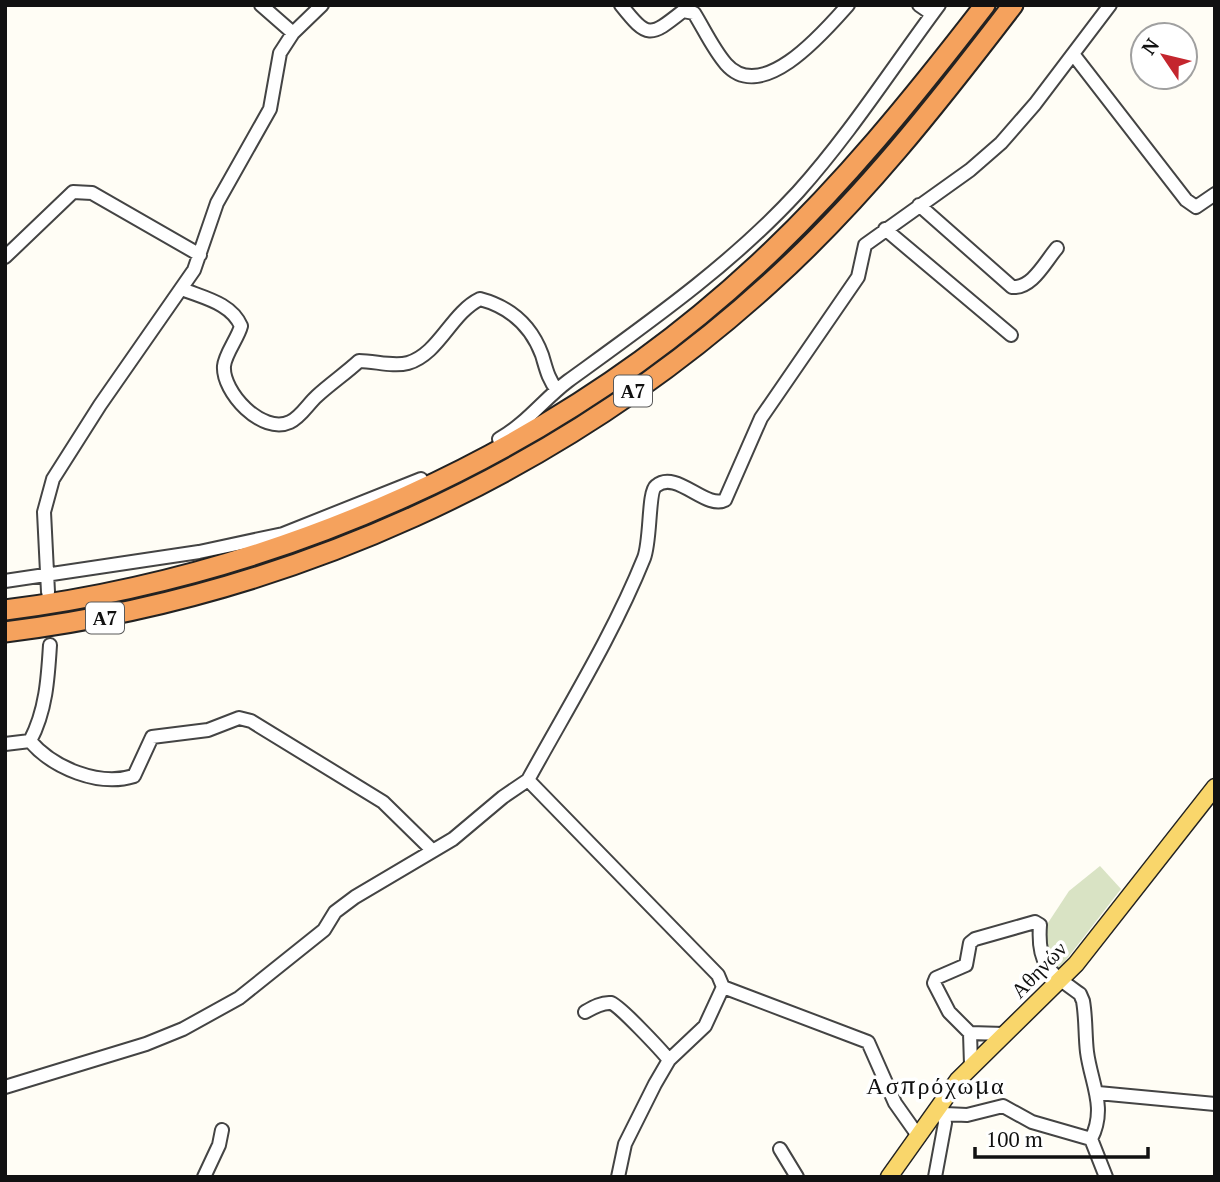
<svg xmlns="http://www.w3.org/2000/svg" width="1220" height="1182" font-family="'PT Serif',serif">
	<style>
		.green { fill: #d5ebbd }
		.cemetery { fill: #d9e3c4 }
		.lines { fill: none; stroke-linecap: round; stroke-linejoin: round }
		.minor-casing { stroke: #444; stroke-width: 16 }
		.major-casing { stroke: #222; stroke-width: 19 }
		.highway-casing { stroke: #222; stroke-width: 23 }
		.minor { stroke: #fff; stroke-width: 12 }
		.major { stroke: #f9d66b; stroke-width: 16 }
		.highway { stroke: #f5a25d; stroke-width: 19 }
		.labels { text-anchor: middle; stroke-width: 7; stroke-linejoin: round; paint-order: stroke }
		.shield { fill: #fff; stroke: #585858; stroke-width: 2 }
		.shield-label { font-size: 19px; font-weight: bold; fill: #111 }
		.street-label { font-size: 21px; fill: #111; stroke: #fff }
		.quarter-label { font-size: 24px; letter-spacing: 2px; fill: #111; stroke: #fff }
	</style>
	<rect width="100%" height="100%" fill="#fffdf5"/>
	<path class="green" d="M 995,5 L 1003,5 L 872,169 L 766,276 L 690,340 L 609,399 L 504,463 L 394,516 L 294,557 L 121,606 L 5,624 L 5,618 L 119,600 L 247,568 L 334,535 L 499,458 L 802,233 L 868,164 Z"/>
	<path class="cemetery" d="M 1100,866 L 1121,889 L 1059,969 L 1050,955 L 1044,929 L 1069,891 Z"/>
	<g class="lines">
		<defs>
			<path id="minor" d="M 261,5 L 293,33
				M 621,5 C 648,39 650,37 683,11 L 694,13 C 704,29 713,49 726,64 C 762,105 824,32 848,5
				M 919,5 L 932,14
				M 1073,54 L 1186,200 L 1196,207 L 1215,194
				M 919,205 L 1012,287 C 1032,289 1045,262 1057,248
				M 885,229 L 1011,335
				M 5,257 L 73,192 L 92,193 L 200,255
				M 182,289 C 204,298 231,303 241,326 C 238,338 225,354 224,366 C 222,392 262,435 290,422 C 301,417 308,404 317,396 C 330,384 346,373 359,361 C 375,361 393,367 408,363 C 439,354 451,313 480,299 C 510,307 531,325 542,355 C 546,368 548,379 557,390
				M 499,439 C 526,424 544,399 568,381 C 648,323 731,265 798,192 C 850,134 892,68 939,5
				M 5,581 L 199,552 L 283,534 L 421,479
				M 48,592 L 44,512 L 53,479 L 100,405 L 194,270 L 217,203 L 270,109 L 280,53 L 293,33 L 322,5
				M 30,741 C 53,768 99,787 134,776 L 152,737 L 208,730 L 239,718 L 251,721 L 383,802 L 432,850
				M 5,744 L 30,741 C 46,711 48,678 50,645
				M 528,780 L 718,975 L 723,987 L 868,1042 L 895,1103 L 919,1137
				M 585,1012 C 592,1008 602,1002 611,1003 C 618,1004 662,1051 669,1060
				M 970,1033 L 949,1012 L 934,983 L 936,978 L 966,965 L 970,943 L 975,939 L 1035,922 L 1040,925 C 1037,965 1049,972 1080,994 L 1083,1001 C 1086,1018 1085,1035 1087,1052 C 1091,1083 1107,1108 1091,1139 L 1106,1177
				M 971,1065 L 970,1033 L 1004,1034
				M 5,1087 L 146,1044 L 183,1029 L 239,998 L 324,930 L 335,912 L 355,897 L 453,839 L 503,797 L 528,780 C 568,707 613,635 644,558 C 651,540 648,492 656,486 C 676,469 706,510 725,500 L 761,418 L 858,277 L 865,245 L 970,170 L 1001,143 L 1035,104 L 1110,5
				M 1098,1093 L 1215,1104
				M 945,1114 L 967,1115 L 1003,1106 L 1032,1122 L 1091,1139
				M 780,1149 L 797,1177
				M 204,1177 L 219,1145 L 222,1130
				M 618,1177 L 625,1144 L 655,1084 L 669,1060 L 705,1026 L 723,987
				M 935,1177 L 945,1123 L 942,1107"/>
			<path id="major" d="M 889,1177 L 958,1080 L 1076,964 L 1215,787"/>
			<path id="highway" d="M 5,610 C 280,575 553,455 757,265 C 842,186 914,97 985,5
				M 5,632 C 288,597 559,475 770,283 C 862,200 938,103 1013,5"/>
		</defs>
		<use href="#minor" class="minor-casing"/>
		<use href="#major" class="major-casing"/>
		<use href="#highway" class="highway-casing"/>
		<use href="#minor" class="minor"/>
		<use href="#major" class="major"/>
		<use href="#highway" class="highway"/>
	</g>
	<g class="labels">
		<g class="shield">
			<rect x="614" y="375.5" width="38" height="31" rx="5"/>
			<rect x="86" y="602.5" width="38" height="31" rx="5"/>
		</g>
		<g class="shield-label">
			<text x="633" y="398">Α7</text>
			<text x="105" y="625">Α7</text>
		</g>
		<g class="street-label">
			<text transform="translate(1039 970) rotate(-46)" y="7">Αθηνών</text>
		</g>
		<g class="quarter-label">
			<text x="936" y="1094">Ασπρόχωμα</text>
		</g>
	</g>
	<rect width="1220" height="1182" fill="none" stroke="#111111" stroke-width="14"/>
	<g transform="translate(1164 56) rotate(305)"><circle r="33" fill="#ffffff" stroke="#a0a0a0" stroke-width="2"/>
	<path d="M0-5L12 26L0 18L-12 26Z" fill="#c4262e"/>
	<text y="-10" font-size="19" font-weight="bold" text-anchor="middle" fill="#111111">N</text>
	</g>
	<path d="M975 1147v10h173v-10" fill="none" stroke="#111111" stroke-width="3.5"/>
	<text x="986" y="1147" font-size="21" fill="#111111" stroke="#ffffff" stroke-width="5" paint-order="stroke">100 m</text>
</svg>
